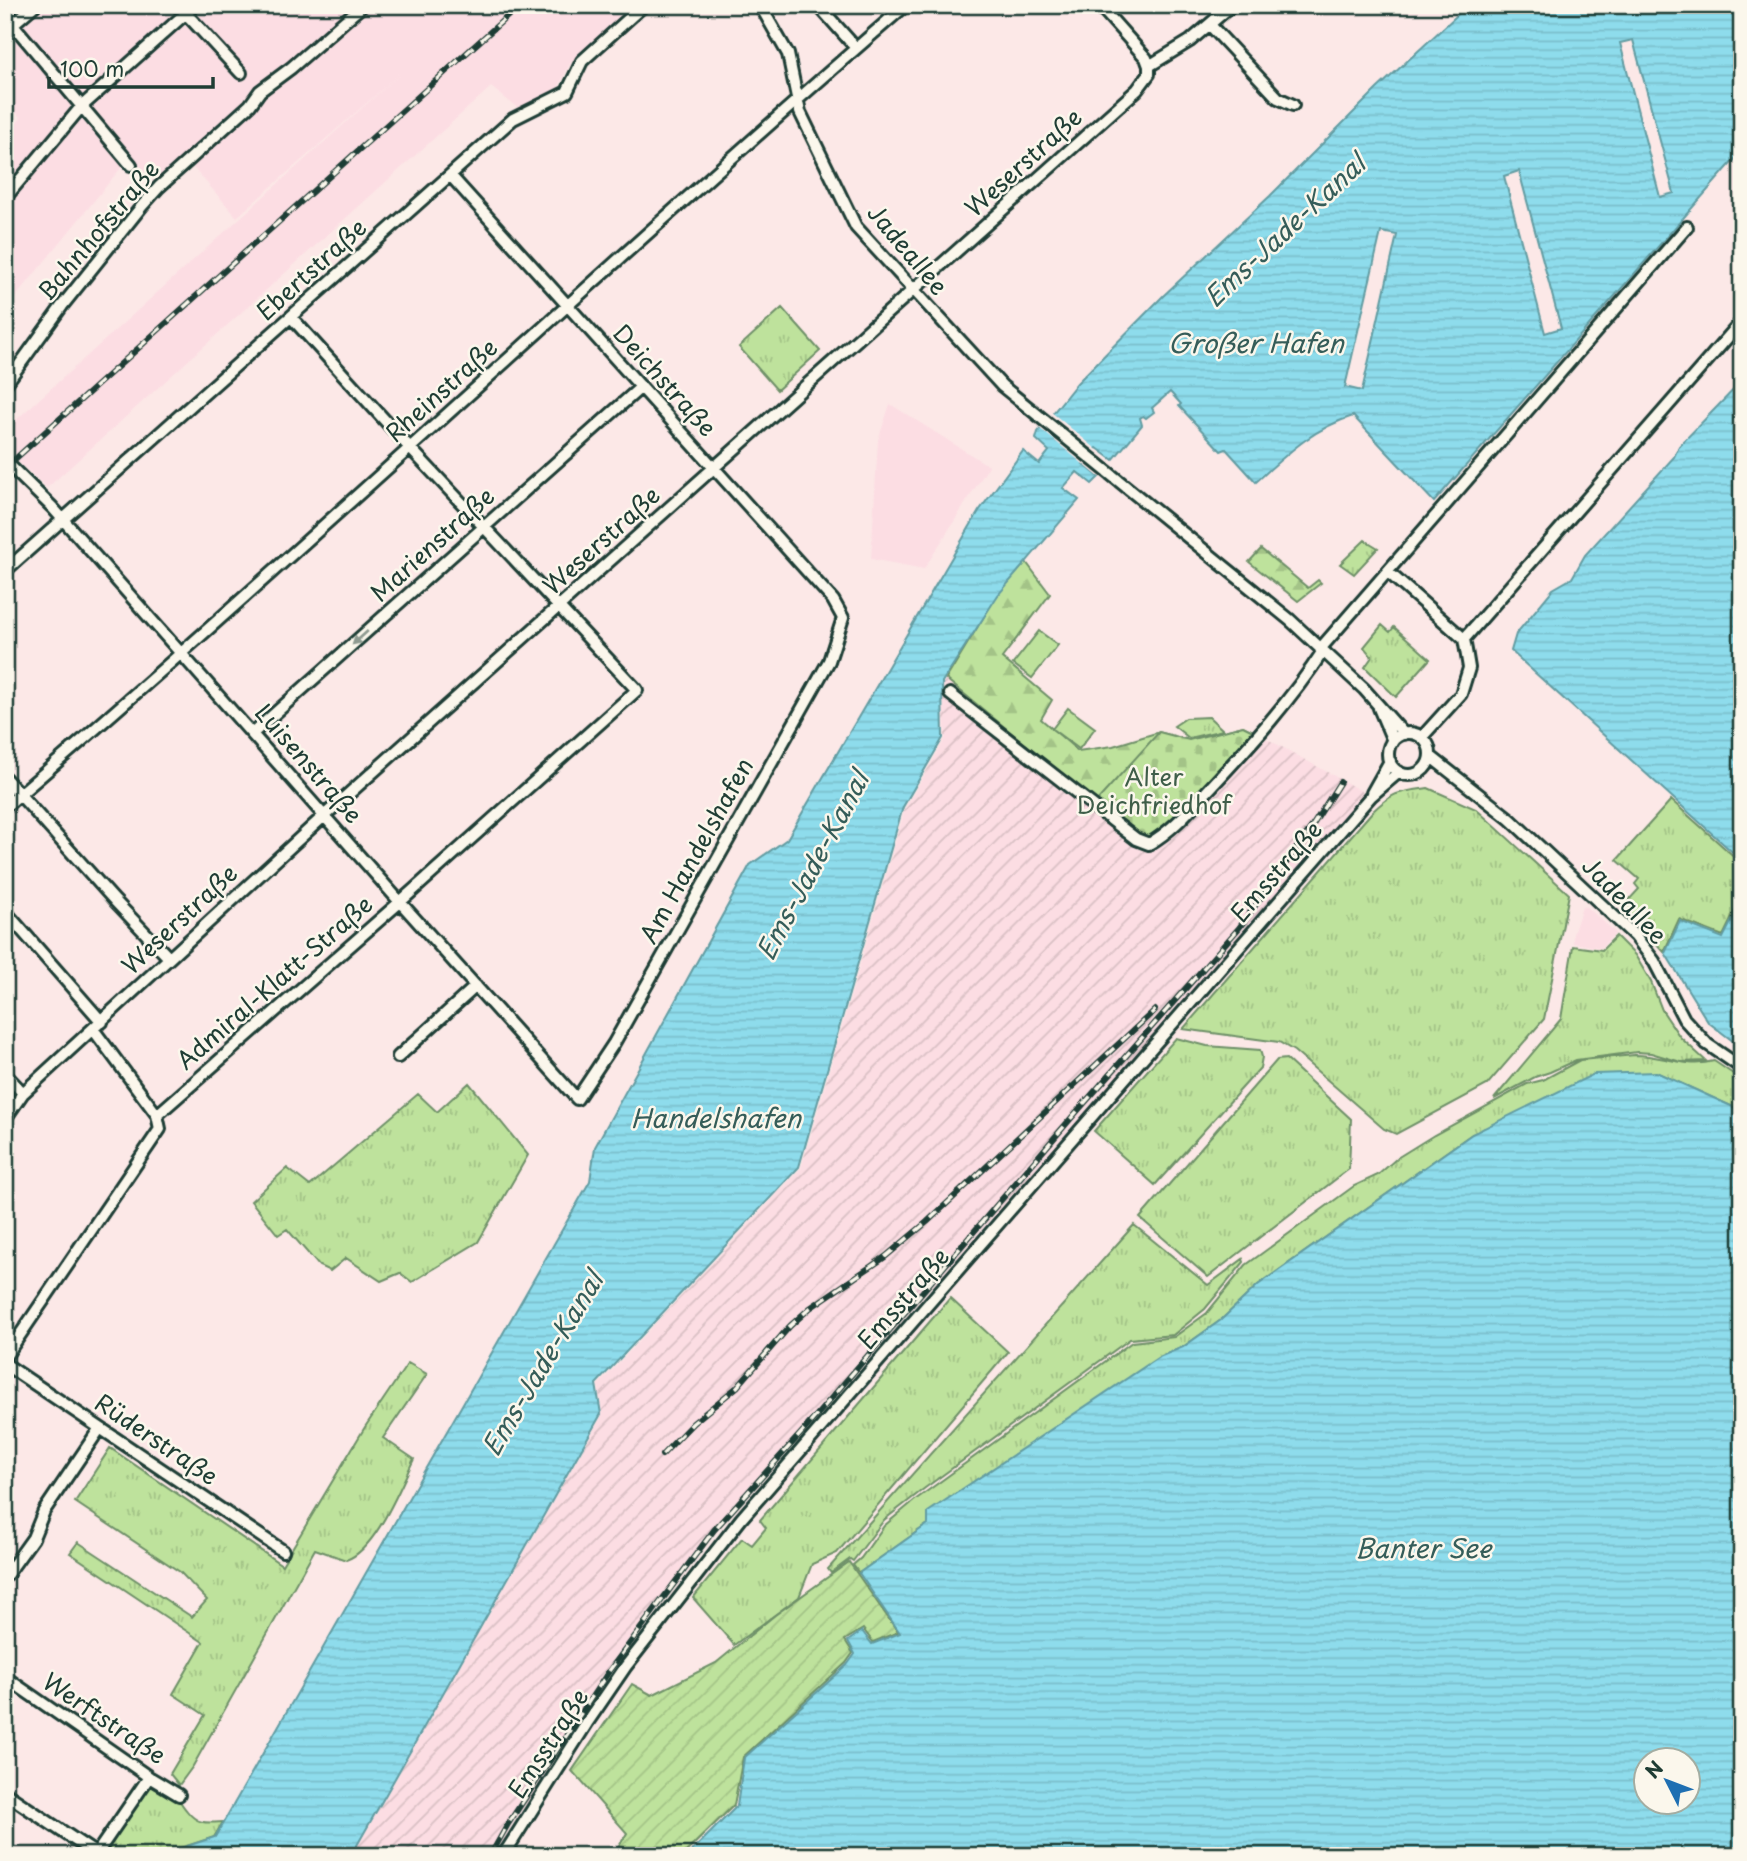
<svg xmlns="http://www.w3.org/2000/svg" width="1747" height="1861" font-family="'Playpen Sans',sans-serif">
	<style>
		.built { fill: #fcdde3 }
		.industrial { fill: url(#industrial-furrows) }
		.grass { fill: url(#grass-tufts); stroke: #6e9068; stroke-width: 2 }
		.forest { fill: url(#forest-firs); stroke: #6e9068; stroke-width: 2 }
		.cemetery { fill: url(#cemetery-stones); stroke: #6e9068; stroke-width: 2 }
		.garden { fill: url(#garden-furrows); stroke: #6e9068; stroke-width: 2 }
		.pitch { fill: #bee29c; stroke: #6e9068; stroke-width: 2 }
		.water { fill: url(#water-rules); stroke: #629ca2; stroke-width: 2; fill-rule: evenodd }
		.pier { fill: #fce8e7 }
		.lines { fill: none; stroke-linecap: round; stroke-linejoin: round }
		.minor-casing { stroke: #1f3d34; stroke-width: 16 }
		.minor { stroke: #fbf7ec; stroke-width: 10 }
		.rail-casing { stroke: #1f3d34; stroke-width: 6 }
		.rail { stroke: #fbf7ec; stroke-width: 3.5; stroke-dasharray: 10; stroke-linecap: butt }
		.oneway { fill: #8d9a90 }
		.labels { text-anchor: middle; stroke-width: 5; stroke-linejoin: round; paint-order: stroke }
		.street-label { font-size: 24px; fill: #1f3d34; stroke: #fbf7ec }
		.park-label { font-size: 24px; fill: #3f5e49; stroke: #fbf7ec }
		.water-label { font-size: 26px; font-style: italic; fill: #355d59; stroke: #fbf7ec }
	</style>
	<defs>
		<pattern id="industrial-furrows" width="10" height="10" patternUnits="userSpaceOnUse" patternTransform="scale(1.75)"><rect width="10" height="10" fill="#fcdde3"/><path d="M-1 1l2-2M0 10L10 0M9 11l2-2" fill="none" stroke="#d8bfc3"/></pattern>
		<pattern id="grass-tufts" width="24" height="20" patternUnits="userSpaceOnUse" patternTransform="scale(1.75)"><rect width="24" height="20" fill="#bee29c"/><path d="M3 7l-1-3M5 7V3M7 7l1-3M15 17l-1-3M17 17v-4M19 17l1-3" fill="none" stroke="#a3c387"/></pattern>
		<pattern id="forest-firs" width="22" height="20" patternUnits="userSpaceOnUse" patternTransform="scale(1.75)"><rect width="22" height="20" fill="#bee29c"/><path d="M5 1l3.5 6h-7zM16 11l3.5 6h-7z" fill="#a3c387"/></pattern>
		<pattern id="cemetery-stones" width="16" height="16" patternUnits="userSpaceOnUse" patternTransform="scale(1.75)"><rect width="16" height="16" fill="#bee29c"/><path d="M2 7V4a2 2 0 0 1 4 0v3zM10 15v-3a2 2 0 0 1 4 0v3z" fill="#a3c387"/></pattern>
		<pattern id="garden-furrows" width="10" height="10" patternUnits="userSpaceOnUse" patternTransform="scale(1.75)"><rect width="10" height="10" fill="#bee29c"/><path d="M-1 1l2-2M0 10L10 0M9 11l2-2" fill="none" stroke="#a3c387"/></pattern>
		<pattern id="water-rules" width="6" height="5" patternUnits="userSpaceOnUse" patternTransform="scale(1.75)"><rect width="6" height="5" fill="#8edcec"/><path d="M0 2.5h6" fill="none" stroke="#7abecb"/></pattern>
	</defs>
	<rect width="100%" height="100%" fill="#fce8e7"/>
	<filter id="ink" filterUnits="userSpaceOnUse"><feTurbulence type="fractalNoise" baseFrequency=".0143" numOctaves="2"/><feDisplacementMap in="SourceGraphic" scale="14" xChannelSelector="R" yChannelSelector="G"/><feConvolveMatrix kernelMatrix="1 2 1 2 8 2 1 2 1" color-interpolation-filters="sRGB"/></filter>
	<g filter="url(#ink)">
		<path class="built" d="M 5,5 L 635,5 L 570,64 L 555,95 L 519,109 L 491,87 L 47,488 L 5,450 L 5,430 L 403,71 L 237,217 L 190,164 L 164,189 L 129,158 L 5,310 L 5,138 L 21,118 L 5,100 Z
			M 890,404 L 989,466 L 924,569 L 871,559 L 878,440 Z
			M 1582,907 L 1587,907 L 1616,933 L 1601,948 L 1573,943 L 1573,934 Z"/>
		<path class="industrial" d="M 946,679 L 1136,835 L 1168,830 L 1253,731 L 1365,793 L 712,1537 L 616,1666 L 512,1825 L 494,1856 L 352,1856 L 602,1415 L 598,1385 L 801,1168 L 905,808 L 945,739 L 943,683 Z"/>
		<path class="grass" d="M 782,308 L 820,351 L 777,390 L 739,347 Z
			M 1365,540 L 1378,548 L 1354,574 L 1340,564 Z
			M 1382,625 L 1390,632 L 1394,627 L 1430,659 L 1396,697 L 1365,667 L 1372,657 L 1364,647 Z
			M 1209,717 L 1223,730 L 1189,738 L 1174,726 L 1186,718 Z
			M 1428,788 L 1476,809 L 1569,894 L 1544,1019 L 1487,1085 L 1396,1134 L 1384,1129 L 1294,1051 L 1279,1042 L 1183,1029 L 1372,812 C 1394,791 1399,792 1428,788 Z
			M 1671,800 L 1738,860 C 1747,890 1736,910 1723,936 L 1679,919 L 1664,952 L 1624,908 L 1626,903 L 1639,889 L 1635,884 L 1639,879 L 1617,860 Z
			M 1616,936 L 1635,955 L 1651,982 L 1662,1010 L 1680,1037 L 1706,1061 L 1681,1062 L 1651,1053 L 1637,1052 L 1576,1060 L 1550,1072 L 1535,1077 L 1494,1099 L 1561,1019 L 1573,946 L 1602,950 Z
			M 1176,1038 L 1207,1046 L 1260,1050 L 1262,1057 L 1260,1068 L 1155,1185 L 1094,1131 Z
			M 1635,1055 C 1663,1055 1686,1069 1714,1061 L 1742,1080 L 1742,1111 L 1656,1072 L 1472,1134 L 1258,1285 L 1221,1320 L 1183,1347 L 1159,1358 L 929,1512 L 928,1524 L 859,1573 L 853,1565 L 861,1558 L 884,1526 L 915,1500 L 1132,1342 L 1174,1337 L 1207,1313 L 1246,1265 L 1354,1186 L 1378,1175 L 1397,1158 L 1434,1135 L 1527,1084 L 1543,1080 L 1580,1060 Z
			M 1286,1059 L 1351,1119 L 1349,1169 L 1208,1277 L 1140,1218 L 1277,1060 Z
			M 469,1083 L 528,1155 L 478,1242 L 412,1282 L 400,1273 L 381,1281 L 346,1258 L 330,1271 L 319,1266 L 287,1229 L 278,1235 L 251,1201 L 287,1168 L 310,1186 L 418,1094 L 437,1112 Z
			M 1134,1225 L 1208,1285 L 1243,1259 L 1244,1262 L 1205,1309 L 1173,1335 L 1130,1339 L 925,1488 L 884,1520 L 853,1561 L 850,1559 L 831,1573 L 828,1569 Z
			M 950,1298 L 1008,1352 L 837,1553 L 812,1564 L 799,1597 L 734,1645 L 693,1598 L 742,1538 L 752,1545 L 766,1528 L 760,1520 Z
			M 408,1363 L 427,1374 L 383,1438 L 414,1459 C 400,1487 376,1550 346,1560 L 315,1549 L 193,1766 L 179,1785 L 170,1774 L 205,1715 L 173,1694 L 203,1642 L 70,1553 L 78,1542 L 192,1617 L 207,1600 L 180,1572 L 75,1502 L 110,1448 L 282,1565 L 365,1427 Z
			M 149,1783 L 178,1796 C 180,1803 183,1806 187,1811 C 198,1825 207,1823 223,1822 L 214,1837 L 156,1856 L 100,1856 Z"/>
		<path class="forest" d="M 1261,549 L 1308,588 L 1318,580 L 1321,583 L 1298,601 L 1249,562 Z
			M 1026,562 L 1050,594 L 1002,658 L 1052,700 L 1041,719 L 1078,751 L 1113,746 L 1159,732 L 1189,740 L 1243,726 L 1253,731 L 1136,835 L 946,679 L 997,595 Z"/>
		<path class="cemetery" d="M 1243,726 L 1253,731 L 1168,830 L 1150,840 L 1136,835 L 1096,802 L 1159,732 L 1189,740 Z"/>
		<path class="garden" d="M 849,1562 L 898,1632 L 873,1642 L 863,1629 L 845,1640 L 853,1653 L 846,1663 L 743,1757 L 734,1805 L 682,1856 L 613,1856 L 627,1833 L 572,1771 L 632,1684 L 652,1695 L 716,1663 L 775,1615 Z"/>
		<path class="pitch" d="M 1039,631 L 1058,645 L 1032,678 L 1013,664 Z
			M 1068,708 L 1095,728 L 1079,749 L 1052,729 Z"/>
		<path class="water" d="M 1468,5 L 1742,5 L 1742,151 L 1434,502 L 1353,416 C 1312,429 1287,454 1256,482 L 1226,449 L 1221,451 L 1179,406 L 1181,404 L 1170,392 L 1152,408 L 1154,412 L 1146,418 L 1143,416 L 1140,418 L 1142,425 L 1113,460 L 1097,448 L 1083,464 L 1099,477 L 1092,484 L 1077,472 L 1063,488 L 1079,500 L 998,595 L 942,682 L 943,738 L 903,807 L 799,1167 L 596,1384 L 601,1414 L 351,1856 L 157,1856 L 215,1837 L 590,1181 L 595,1147 L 750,865 L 787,839 L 979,511 L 1023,451 L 1039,464 L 1049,451 L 1036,439 L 1038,432 L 1077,383 L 1163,296 L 1270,196 L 1377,89 ZM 1633,40 L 1674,193 L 1660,197 L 1620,43 ZM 1519,171 L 1561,328 L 1545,333 L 1504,176 ZM 1381,232 L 1397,235 L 1362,391 L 1345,387 Z
			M 1742,381 L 1742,865 L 1739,858 L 1511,651 L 1516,634 L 1553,589 L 1572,578 L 1585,555 L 1674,457 L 1679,446 Z
			M 1742,901 L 1742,1048 L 1708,1022 L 1665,953 L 1680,921 L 1723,938 Z
			M 1656,1072 L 1742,1111 L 1741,1856 L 687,1856 L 737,1806 L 744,1758 L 847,1665 L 855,1654 L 848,1641 L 862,1631 L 872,1644 L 900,1633 L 859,1573 L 928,1524 L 928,1512 L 1159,1357 L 1183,1347 L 1221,1320 L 1258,1285 L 1472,1134 L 1594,1074 ZM 1688,1759 L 1688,1801 L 1646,1801 L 1646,1759 Z"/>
		<path class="pier" d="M 1050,411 L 1112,462 L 1111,463 L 1098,453 L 1088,464 L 1101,474 L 1099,477 L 1038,427 Z"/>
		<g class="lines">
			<defs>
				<path id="minor" d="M 178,5 L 241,73
					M 760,5 L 788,54 L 800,112 L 856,227 L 1002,386 L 1290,620 L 1364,689 L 1404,734
					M 818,5 L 856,48
					M 1099,5 L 1146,58 L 1149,66
					M 5,15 L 131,165
					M 1210,25 L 1278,98 L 1293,105
					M 5,31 L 35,5
					M 1149,66 L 1190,41 L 1232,5
					M 5,198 L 81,107 L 195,5
					M 5,385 L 62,306 L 142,206 L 159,187 L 250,105 L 260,91 L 291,68 L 363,5
					M 5,461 L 52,507 L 400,902 L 577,1099 L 614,1043 L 829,661 L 843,618 L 833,600 L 450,175
					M 5,571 L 513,119 L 567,92 L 582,61 L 644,5
					M 1388,572 L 1464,639 L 1467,656 L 1469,668 L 1461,694 L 1422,737
					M 1464,639 L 1742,321
					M 1320,649 L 1687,227
					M 950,694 L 1136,839 L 1149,844 C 1175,829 1192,807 1212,786 C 1252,743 1291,700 1323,651
					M 1379,708 L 1393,741
					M 253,733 L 641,387
					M1388 754a21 21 0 1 1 42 0a21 21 0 1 1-42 0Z
					M 1430,756 L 1510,819 L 1635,936 L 1654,961 L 1684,1019 L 1707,1044 L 1742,1068
					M 5,778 L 115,901 L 169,958
					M 1372,793 L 1390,761
					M 5,807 C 310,545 602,268 906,5
					M 5,911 L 102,1022
					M 93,1029 L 157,1115
					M 398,1057 L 476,986
					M 5,1074 L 23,1093
					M 5,1119 L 23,1093 L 325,815 L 1137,90 L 1149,74 L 1149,66
					M 5,1357 L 160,1129 L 157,1115 L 400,902 L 637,690 L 410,448 L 291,317
					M 5,1364 L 283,1551
					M 5,1577 L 33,1538 L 44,1511 L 100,1428
					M 5,1677 L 149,1777 L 179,1795
					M 5,1793 L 96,1854
					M 95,1856 L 149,1777
					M 503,1856 L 587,1723 L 626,1666 L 741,1519 L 1371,796 L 1399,772"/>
			</defs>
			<use href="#minor" class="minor-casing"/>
			<use href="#minor" class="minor"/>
			<defs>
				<path id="rail" d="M 5,468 L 520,5
					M 662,1455 L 693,1423 L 737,1387 L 790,1326 L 810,1308 L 885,1257 L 927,1222 L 1155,1010
					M 490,1856 L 508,1824 L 609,1671 L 714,1530 L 804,1430 L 1073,1116 L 1239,928 L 1311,828 L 1340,782"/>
			</defs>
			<use href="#rail" class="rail-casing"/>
			<use href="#rail" class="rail"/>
		</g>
		<defs><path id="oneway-solid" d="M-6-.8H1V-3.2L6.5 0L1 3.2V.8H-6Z" transform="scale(1.75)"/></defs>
		<use class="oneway" href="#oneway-solid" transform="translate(360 638) rotate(138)"/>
	</g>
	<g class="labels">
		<g class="street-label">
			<text transform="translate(1024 163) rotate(-42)" y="8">Weserstraße</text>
			<text transform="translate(99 231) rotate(-50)" y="8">Bahnhofstraße</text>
			<text transform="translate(907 250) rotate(50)" y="8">Jadeallee</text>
			<text transform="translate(312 270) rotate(-42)" y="8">Ebertstraße</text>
			<text transform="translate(664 381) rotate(48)" y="8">Deichstraße</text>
			<text transform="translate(442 391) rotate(-42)" y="8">Rheinstraße</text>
			<text transform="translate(602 541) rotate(-42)" y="8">Weserstraße</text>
			<text transform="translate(433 545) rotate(-42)" y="8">Marienstraße</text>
			<text transform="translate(308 764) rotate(49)" y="8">Luisenstraße</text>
			<text transform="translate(697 851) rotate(-61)" y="8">Am Handelshafen</text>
			<text transform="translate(1277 872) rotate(-49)" y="8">Emsstraße</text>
			<text transform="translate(1624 901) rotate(46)" y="8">Jadeallee</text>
			<text transform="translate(180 920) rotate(-43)" y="8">Weserstraße</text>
			<text transform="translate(275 983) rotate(-41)" y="8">Admiral-Klatt-Straße</text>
			<text transform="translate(904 1299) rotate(-49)" y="8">Emsstraße</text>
			<text transform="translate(156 1440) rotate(34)" y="8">Rüderstraße</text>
			<text transform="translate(104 1719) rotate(34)" y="8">Werftstraße</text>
			<text transform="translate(549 1744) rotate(-57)" y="8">Emsstraße</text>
		</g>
		<g class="park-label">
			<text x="1154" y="786">Alter<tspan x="1154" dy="28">Deichfriedhof</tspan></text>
		</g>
		<g class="water-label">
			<text transform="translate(1285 231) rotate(-43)" y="9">Ems-Jade-Kanal</text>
			<text x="1256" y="353">Großer Hafen</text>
			<text transform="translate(813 866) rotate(-62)" y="9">Ems-Jade-Kanal</text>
			<text x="716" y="1128">Handelshafen</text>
			<text transform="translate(543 1364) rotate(-59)" y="9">Ems-Jade-Kanal</text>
			<text x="1423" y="1558">Banter See</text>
		</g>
	</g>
	<rect width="1747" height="1861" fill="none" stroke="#fbf7ec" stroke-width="28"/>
	<rect x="14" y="14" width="1719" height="1833" fill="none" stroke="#1f3d34" stroke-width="2.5" filter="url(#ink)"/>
	<g transform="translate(1667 1781) rotate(312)"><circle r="33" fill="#fbf7ec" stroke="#a3ada2" stroke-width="2"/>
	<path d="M0-5L12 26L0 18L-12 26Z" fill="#1f6fb2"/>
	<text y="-10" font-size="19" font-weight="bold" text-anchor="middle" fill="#1f3d34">N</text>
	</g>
	<path d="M49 77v10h164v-10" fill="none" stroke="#1f3d34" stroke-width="3.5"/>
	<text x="60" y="77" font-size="21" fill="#1f3d34" stroke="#fbf7ec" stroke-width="5" paint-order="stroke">100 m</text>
</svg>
